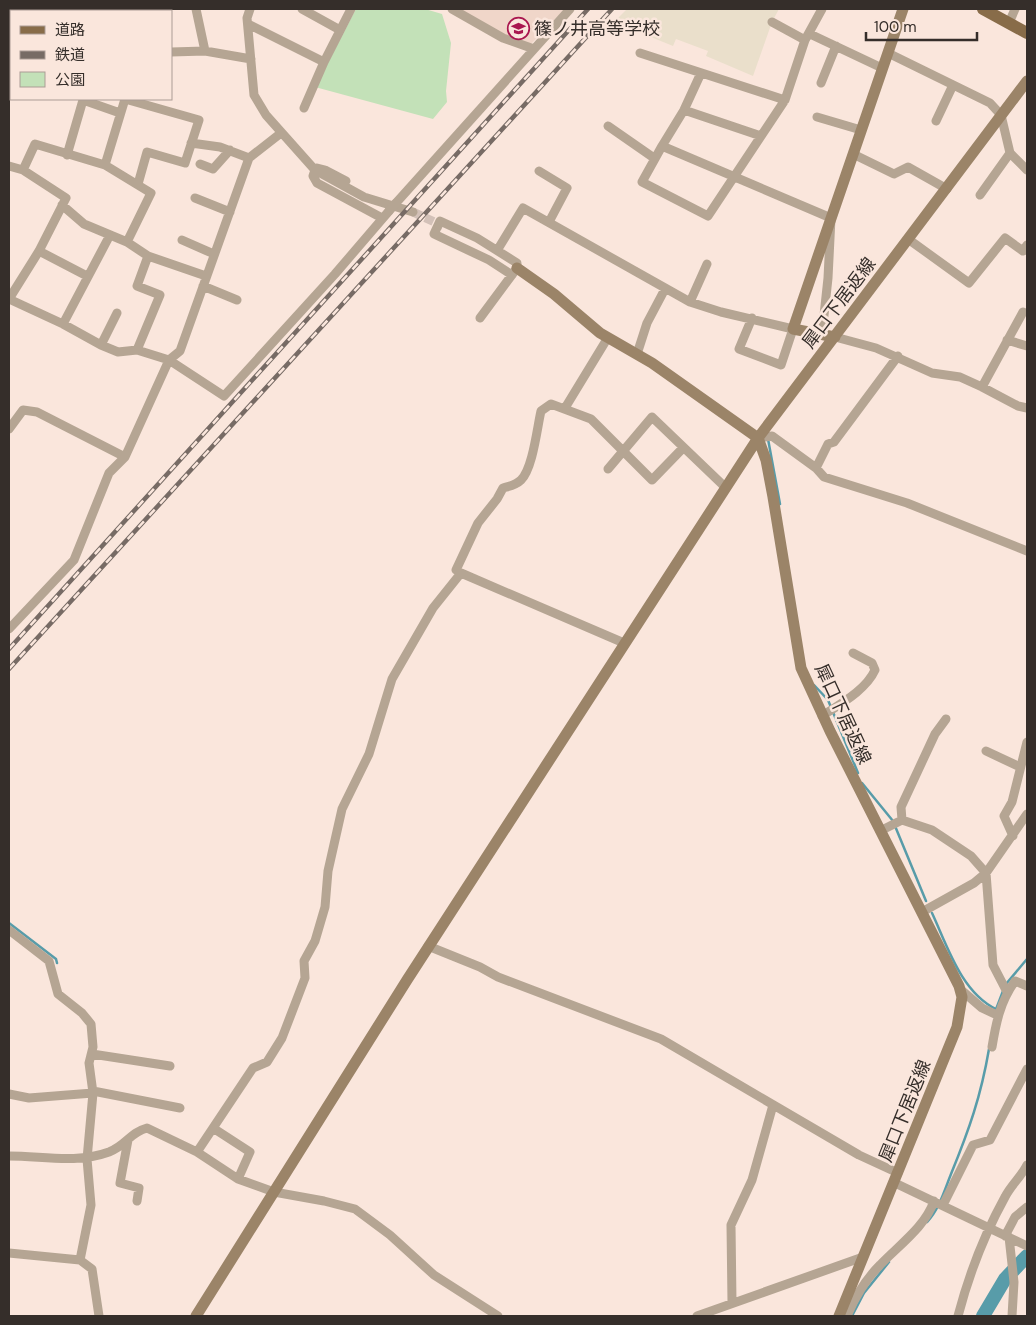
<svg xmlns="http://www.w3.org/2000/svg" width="1036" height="1325" font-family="'DM Sans','Noto Sans JP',sans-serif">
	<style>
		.industrial { fill: #eadfcb }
		.built { fill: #f0d6c9 }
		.green { fill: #c3e1b8 }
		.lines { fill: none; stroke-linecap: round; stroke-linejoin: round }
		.stream { stroke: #589ca9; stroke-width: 2.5 }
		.river { stroke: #589ca9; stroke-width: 14 }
		.street-tunnel { stroke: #d3c1b8; stroke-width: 9; stroke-dasharray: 9 4.5; stroke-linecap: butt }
		.street { stroke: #b5a593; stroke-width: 9 }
		.secondary { stroke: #9b8468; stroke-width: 11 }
		.primary { stroke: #886c49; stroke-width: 12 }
		.rail-casing { stroke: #776b65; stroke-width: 4.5 }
		.rail { stroke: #fae6dc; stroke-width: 2.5; stroke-dasharray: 8; stroke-linecap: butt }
		.street-bridge { stroke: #b5a593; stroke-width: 9 }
		.labels { text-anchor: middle; stroke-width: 5; stroke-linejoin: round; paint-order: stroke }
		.poi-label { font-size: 18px; fill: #352e2a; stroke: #fae6dc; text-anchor: start }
		.street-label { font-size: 18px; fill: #352e2a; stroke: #fae6dc }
	</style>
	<rect width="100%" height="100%" fill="#fae6dc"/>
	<path class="industrial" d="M 627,9 L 779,9 L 772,22 L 753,76 L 706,56 L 708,51 L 676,39 L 673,46 L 614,22 Z"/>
	<path class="built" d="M 456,9 L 565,9 L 531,44 L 504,36 Z"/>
	<path class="green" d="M 356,9 L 425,9 L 442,14 L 451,43 L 446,91 L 447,102 L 433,119 L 315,87 Z"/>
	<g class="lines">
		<path class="stream" d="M 768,439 L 780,504
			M 814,685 L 828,700 L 858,773
			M 862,783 L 893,821
			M 895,826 L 926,901
			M 932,913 C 947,945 961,992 996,1009
			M 9,923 L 56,959 L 57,963
			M 1006,984 L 1027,959
			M 995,1012 L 1003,991
			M 927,1222 C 939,1210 945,1189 951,1174 C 969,1130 981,1096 989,1049
			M 852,1316 L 864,1293 L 889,1262"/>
		<path class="river" d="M 983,1316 L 1005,1279 L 1027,1256"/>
		<path class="street-tunnel" d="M 413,212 L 443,226"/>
		<path class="street" d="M 196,9 L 205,51
			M 250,9 L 247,18 L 254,95 L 266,115 L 315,170 L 364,197 L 413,212
			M 302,9 L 340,30
			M 452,9 L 503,38 L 534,49
			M 135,11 L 136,9
			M 772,22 L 805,40
			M 1009,23 L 1015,9
			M 248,24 L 324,62
			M 810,34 L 882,68
			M 9,43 L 11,44
			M 171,52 L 205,51 L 251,59
			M 640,53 L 785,100
			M 888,53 L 990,103 L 1001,115 L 1010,153 L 1027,170
			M 821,83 L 836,46
			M 125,99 L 199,120 L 185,163 L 147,152 L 138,184
			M 125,99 L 105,165 L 151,193 L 127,242
			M 304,108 L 324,62 L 351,9
			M 684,110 L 761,136
			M 817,117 L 861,130
			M 936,121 L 953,85
			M 608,126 L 654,158
			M 191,143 L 220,147 L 249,158
			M 662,146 L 684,110 L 701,73
			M 853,154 L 894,174 L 908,167 L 947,189
			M 67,155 L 83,100 L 120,113
			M 200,164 L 213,169 L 230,150
			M 9,166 L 23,170 L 66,198 L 39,251 L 9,299
			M 23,170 L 35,144 L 105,165
			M 539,171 L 567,188 L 549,222
			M 346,181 L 325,170 L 317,168 L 315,170 L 313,176 L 317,183 L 382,218
			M 980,195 L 1010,153
			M 195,198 L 230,212
			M 396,203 L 570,9
			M 62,205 L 84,224 L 127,242 L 148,256 L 206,276
			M 908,239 L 969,283 L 1005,238 L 1023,251 L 1027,245
			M 182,240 L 214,254
			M 498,249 L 523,208 L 690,302 L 721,312 L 793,329 L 781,365 L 739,349 L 752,318
			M 39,251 L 87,276
			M 203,286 L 237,300
			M 9,299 L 63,324 L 101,345 L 118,352 L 137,350 L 169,360 L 224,396 L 335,274 L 389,211
			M 690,302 L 707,264
			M 480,318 L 517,268 L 517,263 L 477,238 L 440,221 L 434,234 L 489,260 L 512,275
			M 63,324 L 110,235
			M 822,334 L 828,278 L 831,218 L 662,146 L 642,182 L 708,216 L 785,100 L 805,40 L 822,9
			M 835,337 L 876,348 L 932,373 L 960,377 L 982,387 L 1023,312
			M 1007,340 L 1027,346
			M 101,345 L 117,313
			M 137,350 L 160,295 L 137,286 L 148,256
			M 637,354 L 647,323 L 665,289
			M 982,387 L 1018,406 L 1027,408
			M 565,408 L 607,339
			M 9,429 L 23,410 L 37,412 L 125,457
			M 758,438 L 772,436 L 816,468 L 824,477 L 907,503 L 1027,551
			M 816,468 L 828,444 L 834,442 L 898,356
			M 608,469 L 652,417 L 725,487
			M 456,570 L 478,523 L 497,499 L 503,488 C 510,486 516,485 521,480 C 533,468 537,428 541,411 L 551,404 L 591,419 L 652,480 L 683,448
			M 9,629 L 74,560 L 109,473 L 125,457 L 169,360 L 180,351 L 249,158 L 281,133
			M 822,716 C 840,704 866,690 875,670 L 872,663 L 853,653
			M 986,751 L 1020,767
			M 902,820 L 901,807 L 935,734 L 946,719
			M 880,831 L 902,820 L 932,830 L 971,856 L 986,873 L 993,965 L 1007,992
			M 1013,836 L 1004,816 L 1012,802 L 1027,742
			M 922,912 L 974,883 L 986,873 L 1027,814
			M 9,930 L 49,961 L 58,994 L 82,1013 L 91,1024 L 93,1047 L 89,1063 L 93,1093 L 87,1159 L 91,1205 L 80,1260 L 92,1269 L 99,1316
			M 428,946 L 480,967 L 498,977 L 661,1039 L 859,1155 L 898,1173
			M 960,989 L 982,1008 L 997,1015
			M 992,1047 C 996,1023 1000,1002 1015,981 L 1027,986
			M 92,1054 L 170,1066
			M 93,1091 L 180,1108
			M 9,1094 L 29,1098 L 93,1093
			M 213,1128 L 250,1152 L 238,1179
			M 128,1140 L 120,1183 L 139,1188 L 137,1201
			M 197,1152 L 253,1068 L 267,1062 L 282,1038 L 305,978 L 304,961 L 315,941 L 325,907 L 328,871 L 342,809 L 369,754 L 392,679 L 433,608 L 461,573 L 624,643
			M 9,1156 C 43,1156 76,1164 109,1152 C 127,1145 129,1133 147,1128 L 197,1152 L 238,1179 L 274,1192 L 324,1201 L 355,1209 L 390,1235 L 434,1275 L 498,1316
			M 895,1183 L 1027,1246
			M 943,1205 L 973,1145 L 990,1140 L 1027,1069
			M 1005,1236 L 1015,1217 L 1027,1207
			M 1009,1237 L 1014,1282 L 1012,1316
			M 9,1253 L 80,1260
			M 732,1302 L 731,1225 L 752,1180 L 773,1105
			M 697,1316 L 863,1257
			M 847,1316 C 855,1297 865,1280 880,1265 C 899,1245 925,1227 934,1201
			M 958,1316 C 969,1274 984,1235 1005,1197 C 1011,1185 1021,1177 1027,1165"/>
		<path class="secondary" d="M 835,337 L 793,329 L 903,9
			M 196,1316 L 407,980 L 758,438 L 652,363 L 600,333 L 554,294 L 517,268
			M 839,1316 L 957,1027 L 962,997 L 959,986 L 830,731 L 801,668 L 773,497 L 766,460 L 758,438 L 1027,81"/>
		<path class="primary" d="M 983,9 L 1027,33"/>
		<defs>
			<path id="rail" d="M 9,649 L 588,9
				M 9,669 L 612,9"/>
		</defs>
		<use href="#rail" class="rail-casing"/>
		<use href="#rail" class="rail"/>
		<path class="street-bridge" d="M 389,211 L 396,203"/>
	</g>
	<defs>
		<symbol id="school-ring" viewBox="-11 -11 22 22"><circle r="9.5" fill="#fae6dc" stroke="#a9174f" stroke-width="1.5"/><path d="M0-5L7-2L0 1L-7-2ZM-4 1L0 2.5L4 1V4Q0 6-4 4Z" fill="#a9174f"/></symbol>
	</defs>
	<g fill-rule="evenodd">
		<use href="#school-ring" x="506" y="16" width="25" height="25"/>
	</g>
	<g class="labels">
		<g class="poi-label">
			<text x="534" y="35">篠ノ井高等学校</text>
		</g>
		<g class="street-label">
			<text transform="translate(839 303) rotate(-53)" y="6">犀口下居返線</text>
			<text transform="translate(843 714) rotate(65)" y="6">犀口下居返線</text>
			<text transform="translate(905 1111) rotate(-68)" y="6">犀口下居返線</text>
		</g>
	</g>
	<rect width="1036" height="1325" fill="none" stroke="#352e2a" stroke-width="20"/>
	<rect x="10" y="10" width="162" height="90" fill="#fae6dc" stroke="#ab9c95"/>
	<rect x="20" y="26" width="25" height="8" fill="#886c49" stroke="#ab9c95"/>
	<text x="55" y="35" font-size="15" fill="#352e2a">道路</text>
	<rect x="20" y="51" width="25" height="8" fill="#776b65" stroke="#ab9c95"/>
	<text x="55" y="60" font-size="15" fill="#352e2a">鉄道</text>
	<rect x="20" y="72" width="25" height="15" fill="#c3e1b8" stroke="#ab9c95"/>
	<text x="55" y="85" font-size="15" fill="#352e2a">公園</text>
	<path d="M866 32v8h111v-8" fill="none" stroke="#352e2a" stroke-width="2.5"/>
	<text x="874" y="32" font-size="15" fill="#352e2a" stroke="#fae6dc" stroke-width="4" paint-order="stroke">100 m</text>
</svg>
